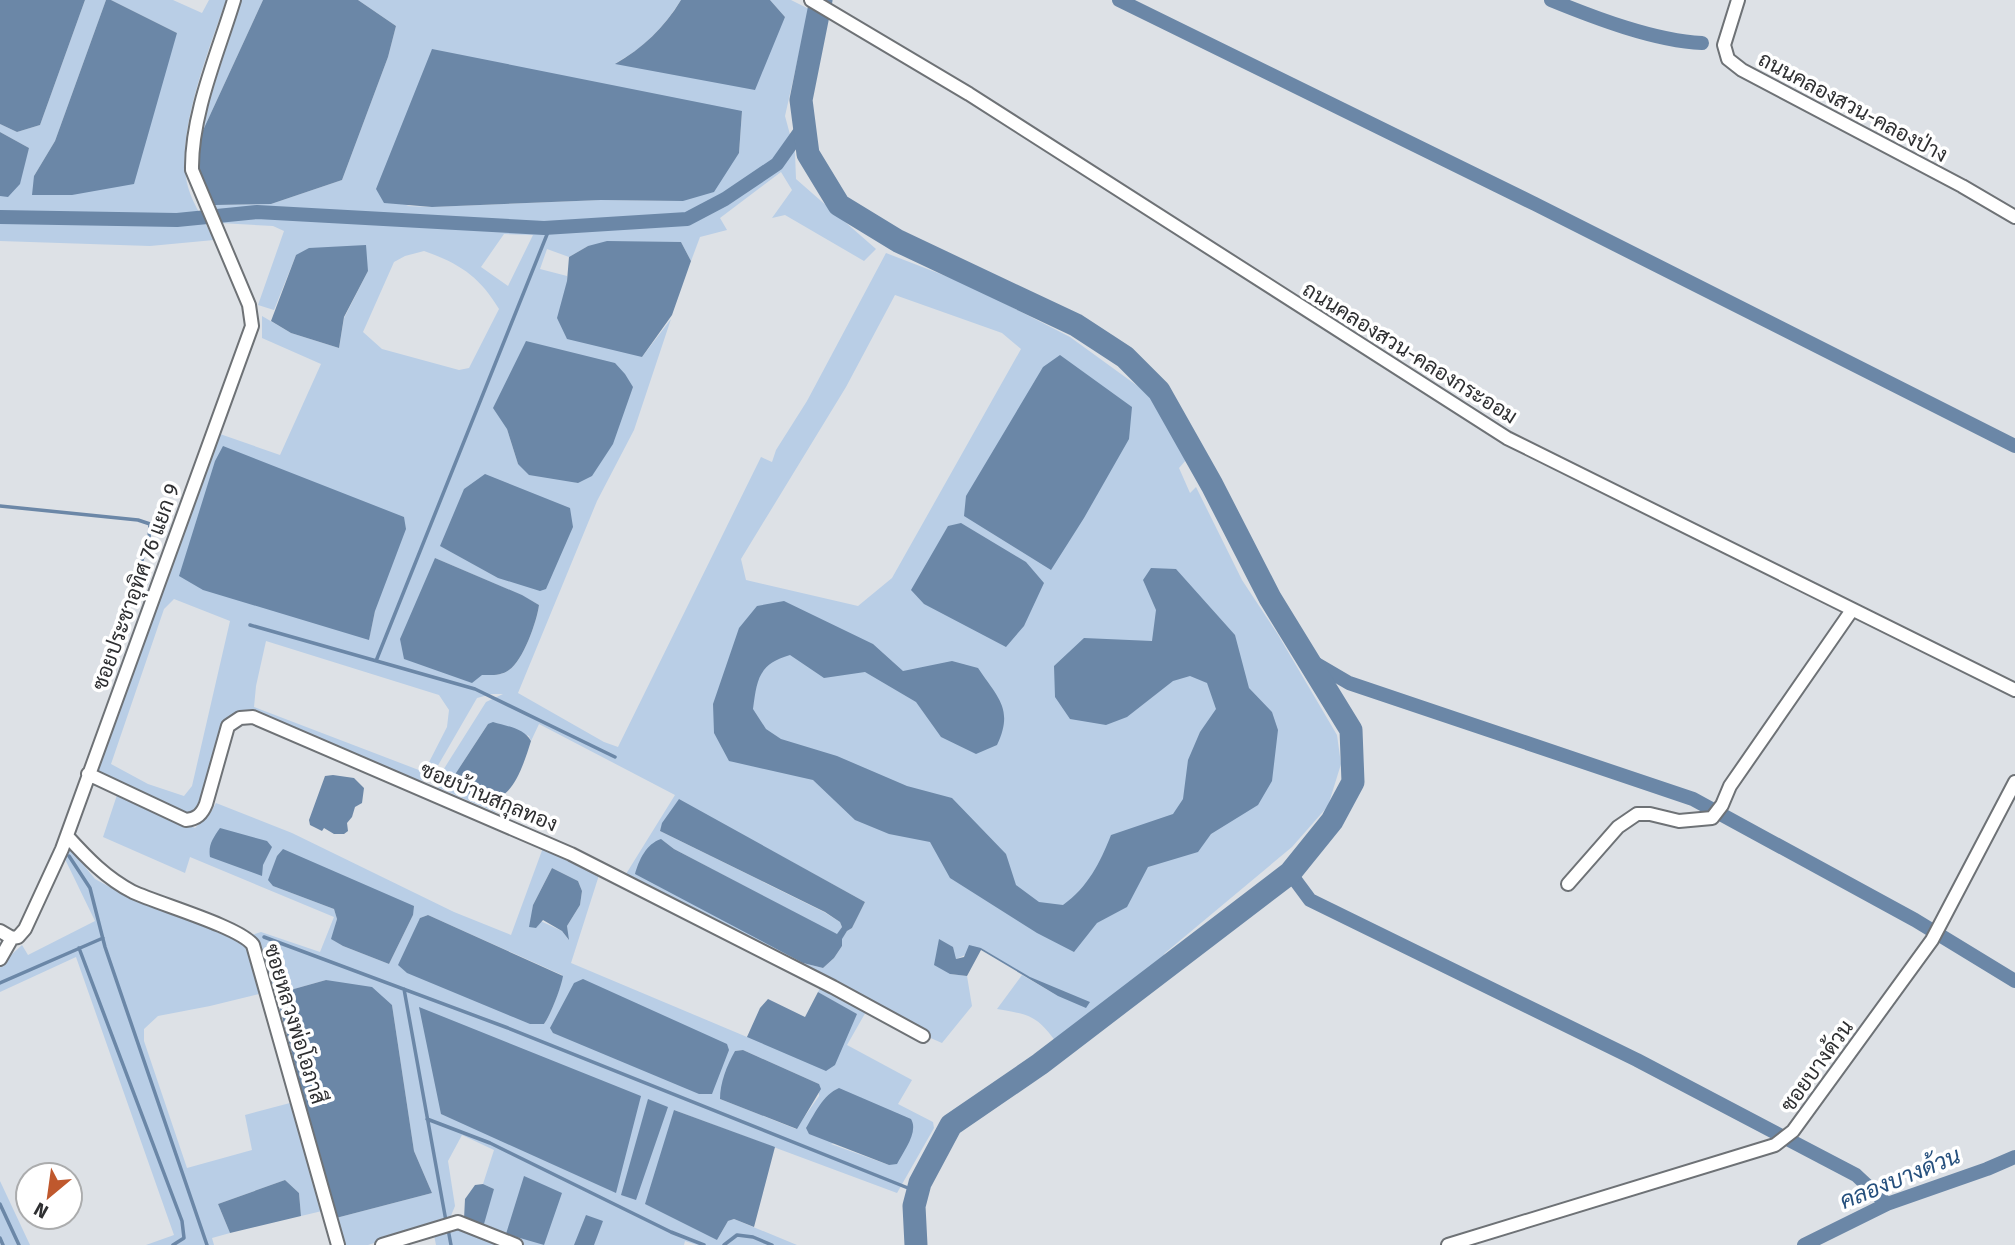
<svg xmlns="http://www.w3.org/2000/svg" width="2015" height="1245" font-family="'Fira Sans',Sarabun,sans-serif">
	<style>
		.green { fill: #b9cee6; fill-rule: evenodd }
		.water { fill: #6b87a7 }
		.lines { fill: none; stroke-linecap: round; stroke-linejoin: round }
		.stream { stroke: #6b87a7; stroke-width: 3.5 }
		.canal { stroke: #6b87a7; stroke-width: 14 }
		.river { stroke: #6b87a7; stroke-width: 23 }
		.minor-casing { stroke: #6e7276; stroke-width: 16 }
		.minor { stroke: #fff; stroke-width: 12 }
		.labels { text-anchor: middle; stroke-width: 7; stroke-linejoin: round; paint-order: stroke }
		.street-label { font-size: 21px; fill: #2e2f31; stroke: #fff }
		.water-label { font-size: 23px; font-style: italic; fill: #26507d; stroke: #fff }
	</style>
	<rect width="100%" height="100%" fill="#dde1e6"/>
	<path class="green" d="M 85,0 L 106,0 L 55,141 L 34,176 L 177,33 L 111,0 L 173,0 L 202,13 L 209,0 L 226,0 C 209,50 174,136 188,187 C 193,205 206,223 214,240 L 150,246 L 0,241 L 0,196 L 8,196 L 29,148 L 0,132 L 0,124 L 17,132 L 40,125 Z
		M 241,0 L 263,0 L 199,139 L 201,127 Z
		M 358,0 L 681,0 C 664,27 644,48 616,63 L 785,17 L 770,0 L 791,0 L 809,9 L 785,116 L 795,153 L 796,179 L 876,249 L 864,261 L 785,215 L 772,218 L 792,190 L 781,172 L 720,218 L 727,230 L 700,237 L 691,261 L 681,242 L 588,246 L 569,257 L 547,249 L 540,269 L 567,276 L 567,281 L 642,357 L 671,319 L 634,430 L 597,501 L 518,693 L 604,742 L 618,747 L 761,457 L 772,462 L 776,450 L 807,401 L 886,253 L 969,285 L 1070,337 L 1150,395 L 1186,460 L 1179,468 L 1190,493 L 1196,487 L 1242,580 L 1277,633 L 1337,735 L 1341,764 L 1328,806 L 1292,847 L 1165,953 L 1160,961 L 1091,1012 L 1087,1021 L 1057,1043 C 1036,1015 1031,1015 997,1009 L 1022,975 L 1058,996 L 981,948 L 956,959 L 950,974 L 967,976 L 972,1006 L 942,1043 L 867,1010 L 847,1045 L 912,1080 L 898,1104 L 933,1122 L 934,1128 L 897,1193 L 674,1110 L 717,1240 L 728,1221 L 734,1219 L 797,1245 L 697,1245 L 685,1241 L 684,1245 L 436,1245 L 434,1235 L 442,1229 L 461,1228 L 494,1189 L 483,1184 L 494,1150 L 462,1135 L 448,1161 L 455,1206 L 450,1218 L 368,1245 L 342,1245 L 336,1218 L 432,1193 L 414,1151 L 392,1005 L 326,980 L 276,994 L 252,935 L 261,932 L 320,952 L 334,917 L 190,857 L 185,873 L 103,837 L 118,792 L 195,828 L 211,812 L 216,803 L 292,833 L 454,912 L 511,935 L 544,845 L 600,872 L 571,963 L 747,1037 L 753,1038 L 856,1014 L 818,992 L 825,979 L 626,874 L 675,795 L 539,724 L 531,741 L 529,736 L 488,724 L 454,776 L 453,785 L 491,802 L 503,798 L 495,812 L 439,788 L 435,783 L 486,702 L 503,694 L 492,694 L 477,698 L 429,781 L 415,780 L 247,711 L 230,717 L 225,723 L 197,809 L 193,814 L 185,814 L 98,775 L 99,759 L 220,434 L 280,455 L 321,364 L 262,338 L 262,316 L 291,333 L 339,348 L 344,318 L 368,271 L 296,255 L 274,310 L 258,305 L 284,231 L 273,226 L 220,223 L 215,205 L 271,204 L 342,180 L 388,57 L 396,26 ZM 742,112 L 739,153 L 683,201 L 601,200 L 432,207 L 406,206 ZM 504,234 L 533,235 L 508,286 L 481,267 ZM 424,251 C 459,263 480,277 499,309 L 469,368 L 459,370 L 382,349 L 363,332 L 394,262 L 405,256 ZM 895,295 L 1002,333 L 1021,349 L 892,578 L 858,606 L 746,580 L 741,559 L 846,387 ZM 507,429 L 578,483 L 518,464 ZM 215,461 L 375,611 L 369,639 ZM 435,558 L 521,595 L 539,605 C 537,621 523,661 509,670 C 501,676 491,675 482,675 ZM 174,599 L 230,621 L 192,786 L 184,796 L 148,784 L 111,764 L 164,609 ZM 266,641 L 439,695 L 449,710 L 447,727 L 424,772 L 254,707 L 256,686 ZM 679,800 L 865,902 L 852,928 L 847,931 L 841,939 L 842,946 L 834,958 L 823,968 L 803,963 L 661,839 L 674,849 L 837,935 L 842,927 L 840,922 L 824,912 L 660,831 L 663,823 ZM 552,868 L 578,881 L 582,891 L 580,905 L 567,926 L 568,939 L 562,931 L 532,917 L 533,905 ZM 273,886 L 413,915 L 389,964 L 343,946 L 332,939 L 337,919 L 334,909 ZM 428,915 L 562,975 C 561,988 551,1014 544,1024 L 420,918 ZM 743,1050 L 819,1084 L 819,1096 L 796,1129 L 720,1099 L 735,1051 ZM 910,1119 L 889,1165 L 831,1144 Z
		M 68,846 L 95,879 L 119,892 L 241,939 L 248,949 L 259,994 L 210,1006 L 158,1016 L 144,1029 L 144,1041 L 187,1168 L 252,1150 L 245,1115 L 290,1103 L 322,1211 L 301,1216 L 299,1193 L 285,1180 L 218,1204 L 230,1233 L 212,1238 L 214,1245 L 146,1245 L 174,1235 L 76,957 L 0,992 L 0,965 L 22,945 L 28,955 L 95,921 L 63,855 Z
		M 0,1181 L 30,1245 L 0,1245 Z"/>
	<path class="water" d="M 0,0 L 85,0 L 40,125 L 17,132 L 0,124 Z
		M 106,0 L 111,0 L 177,33 L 134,184 L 72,195 L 32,195 L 34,176 L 55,141 Z
		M 263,0 L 358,0 L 396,26 L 388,57 L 342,180 L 271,204 L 215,205 L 197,167 L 199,139 Z
		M 681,0 L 770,0 L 785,17 L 755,90 L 615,64 C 643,48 664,28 681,0 Z
		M 432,49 L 742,111 L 739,153 L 714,192 L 683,201 L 601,200 L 432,207 L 384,203 L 376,189 Z
		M 0,132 L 29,148 L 20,184 L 8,197 L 0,196 Z
		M 607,241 L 681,242 L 691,261 L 672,315 L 642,357 L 567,339 L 557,318 L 567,281 L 569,257 L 588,246 Z
		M 366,245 L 368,271 L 344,317 L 339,348 L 291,333 L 271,321 L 296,255 L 309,248 Z
		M 526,341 L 615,363 L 625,374 L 633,387 L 613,444 L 592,476 L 578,483 L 529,475 L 518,464 L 507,429 L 493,408 Z
		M 1060,355 L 1132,407 L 1129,439 L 1084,518 L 1051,570 L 964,516 L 966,496 L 1043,367 Z
		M 223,446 L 404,517 L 406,529 L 375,611 L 369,640 L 203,590 L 179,576 L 215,461 Z
		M 485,474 L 570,508 L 573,527 L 546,589 L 540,591 L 498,578 L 440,546 L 464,489 Z
		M 961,523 L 1026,562 L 1044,583 L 1024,626 L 1006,647 L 924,604 L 911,590 L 948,526 Z
		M 435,558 L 522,595 L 539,605 C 537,621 523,661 509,670 C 501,676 491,675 482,675 L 472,683 L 404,659 L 400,639 Z
		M 1151,568 L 1176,569 L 1235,635 L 1249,688 L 1272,712 L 1278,730 L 1272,781 L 1258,805 L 1211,834 L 1198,852 L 1148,867 L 1127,907 L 1097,923 L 1074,952 L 1037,933 L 950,878 L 930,842 L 889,834 L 855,820 L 813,780 L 729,761 L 714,733 L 713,704 L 739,628 L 757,606 L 784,601 L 873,644 L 903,671 L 952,661 L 978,668 C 998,698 1014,709 997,745 L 976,754 L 941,737 L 916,702 L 865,672 L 824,678 L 790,655 C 758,664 757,680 753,709 L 766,729 L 781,739 L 837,756 L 907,786 L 952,798 L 1006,854 L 1016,885 L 1039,902 L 1063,905 C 1088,887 1100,863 1111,835 L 1173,814 L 1183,799 L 1188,760 L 1200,732 L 1216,709 L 1207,683 L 1190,676 L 1173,681 L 1127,717 L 1106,725 L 1070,719 L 1055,697 L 1054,666 L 1084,638 L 1152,641 L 1156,610 L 1143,580 Z
		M 493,722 C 506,726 524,728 531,741 C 517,786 503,820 453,785 L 454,776 L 488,724 Z
		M 333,775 L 354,778 L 364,788 L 362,803 L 355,807 L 352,817 L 347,823 L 348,831 L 344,834 L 334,834 L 324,828 L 322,831 L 310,825 L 309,820 L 325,776 Z
		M 679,799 L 865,902 L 852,928 L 847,931 L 842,939 L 842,946 L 834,958 L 823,968 L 803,963 L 635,874 C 639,860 646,844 661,839 L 674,849 L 837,934 L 842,927 L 840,922 L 825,912 L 660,831 L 662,823 Z
		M 220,828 L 267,841 L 272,847 L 263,865 L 262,876 L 210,857 C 208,845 213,838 220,828 Z
		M 283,849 L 414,906 L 413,915 L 389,964 L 343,946 L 331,939 L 337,919 L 334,909 L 273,886 L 268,880 L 277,856 Z
		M 552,868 L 578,881 L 582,891 L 580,905 L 567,926 L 569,940 L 562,931 L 543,920 L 536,928 L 529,927 L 533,905 Z
		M 428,915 L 563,976 C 561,988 551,1014 544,1024 L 530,1024 L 407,973 L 398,965 L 420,918 Z
		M 939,939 L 953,947 L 956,959 L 964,957 L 969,945 L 981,948 L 1030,977 L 1090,1002 L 1086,1008 L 1058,996 L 981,950 L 967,976 L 950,974 L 934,965 Z
		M 583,979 L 727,1044 L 729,1050 L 712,1094 L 699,1094 L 553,1033 L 550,1028 L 574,983 Z
		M 326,980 L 372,987 L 392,1005 L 414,1151 L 432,1193 L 336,1218 L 276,994 Z
		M 818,992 L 857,1014 L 835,1065 L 826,1071 L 747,1037 L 760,1008 L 768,999 L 805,1017 Z
		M 419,1007 L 641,1096 L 616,1193 L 441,1114 Z
		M 743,1050 L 819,1084 L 821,1089 L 797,1129 L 720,1099 C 720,1083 727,1065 735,1051 Z
		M 839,1088 L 911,1119 C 919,1132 903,1152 897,1164 L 889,1165 L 809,1134 L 806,1128 C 815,1113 823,1095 839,1088 Z
		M 648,1099 L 668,1107 L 636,1200 L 621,1195 Z
		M 674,1110 L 775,1147 L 754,1227 L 734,1219 L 728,1221 L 717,1240 L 645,1204 Z
		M 524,1176 L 562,1193 L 544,1245 L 506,1234 Z
		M 285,1180 L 299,1193 L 301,1216 L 230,1233 L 218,1204 Z
		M 483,1184 L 494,1189 L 484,1224 L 464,1219 L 465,1199 L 475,1185 Z
		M 586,1215 L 603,1221 L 594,1245 L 574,1245 Z"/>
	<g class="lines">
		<path class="stream" d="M 0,506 L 138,520 L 150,524 L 149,538 L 121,627
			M 250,625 L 475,689 L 615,757
			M 376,661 L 550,227
			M 69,856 L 90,888 L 105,947 L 207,1245
			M 264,937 L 508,1028 L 918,1192
			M 79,948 L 182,1221 L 184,1238 L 173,1245
			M 0,983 L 103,938
			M 404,989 L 446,1221
			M 427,1119 L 490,1143 L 671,1232 L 704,1245
			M 0,1204 L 19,1245
			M 448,1229 L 451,1245
			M 0,1238 L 3,1245
			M 724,1245 L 737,1235 L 753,1237 L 772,1245"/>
		<path class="canal" d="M 1119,0 L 1535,204 L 2015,446
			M 1551,0 C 1595,18 1655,41 1702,43
			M 0,217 L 177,220 L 257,212 L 544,228 L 687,219 L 725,199 L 777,164 L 804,126
			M 1308,659 L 1349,683 L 1693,799 L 1915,920 L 2015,981
			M 1290,873 L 1310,900 L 1637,1060 L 1856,1175 L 1887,1204
			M 1804,1245 L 1887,1204 L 1987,1169 L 2015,1157"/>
		<path class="river" d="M 821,0 L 801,100 L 808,154 L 839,205 L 898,241 L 1076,325 L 1125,357 L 1159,391 L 1212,485 L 1270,598 L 1351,730 L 1353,782 L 1332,821 L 1290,873 L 1040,1064 L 951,1125 L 920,1183 L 914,1206 L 916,1245"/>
		<defs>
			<path id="minor" d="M 811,0 L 969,94 L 1507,438 L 2015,690
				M 1738,0 L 1724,45 L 1728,59 L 1742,70 L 1962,186 L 2015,217
				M 88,774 L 186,820 C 197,819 202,814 206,804 L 228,726 L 240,718 L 253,717 L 571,854 L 833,987 L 923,1036
				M 67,836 C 87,858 106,878 133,892 C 159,904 240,927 253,945 L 338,1245
				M 1568,884 L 1618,827 L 1637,814 L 1650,814 L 1679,821 L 1712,818 L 1722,805 L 1730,786 L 1852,610
				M 0,931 L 12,938 L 18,937 L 25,929 L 62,849 L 252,326 L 249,305 L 192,170 C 191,114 218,53 234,0
				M 0,959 L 12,938
				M 382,1245 L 458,1222 L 516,1245
				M 1448,1245 L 1775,1145 L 1793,1131 L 1932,940 L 2015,782"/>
		</defs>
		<use href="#minor" class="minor-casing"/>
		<use href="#minor" class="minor"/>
	</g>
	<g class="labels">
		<g class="street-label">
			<text transform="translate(1853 107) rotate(28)" y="7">ถนนคลองสวน-คลองป่าง</text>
			<text transform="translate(1410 353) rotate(32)" y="7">ถนนคลองสวน-คลองกระออม</text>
			<text transform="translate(136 587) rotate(-70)" y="7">ซอยประชาอุทิศ 76 แยก 9</text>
			<text transform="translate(489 797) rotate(23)" y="7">ซอยบ้านสกุลทอง</text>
			<text transform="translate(295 1024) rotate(73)" y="7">ซอยหลวงพ่อโอภาสี</text>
			<text transform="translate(1817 1066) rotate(-54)" y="7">ซอยบางด้วน</text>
		</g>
		<g class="water-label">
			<text transform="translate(1900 1178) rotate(-22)" y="8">คลองบางด้วน</text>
		</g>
	</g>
	<g transform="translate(49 1196) rotate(209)"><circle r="33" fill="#ffffff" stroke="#abacad" stroke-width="2"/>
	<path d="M0-5L12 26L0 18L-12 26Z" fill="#bf582d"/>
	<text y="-10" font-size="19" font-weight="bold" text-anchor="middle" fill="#2e2f31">N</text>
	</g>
</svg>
